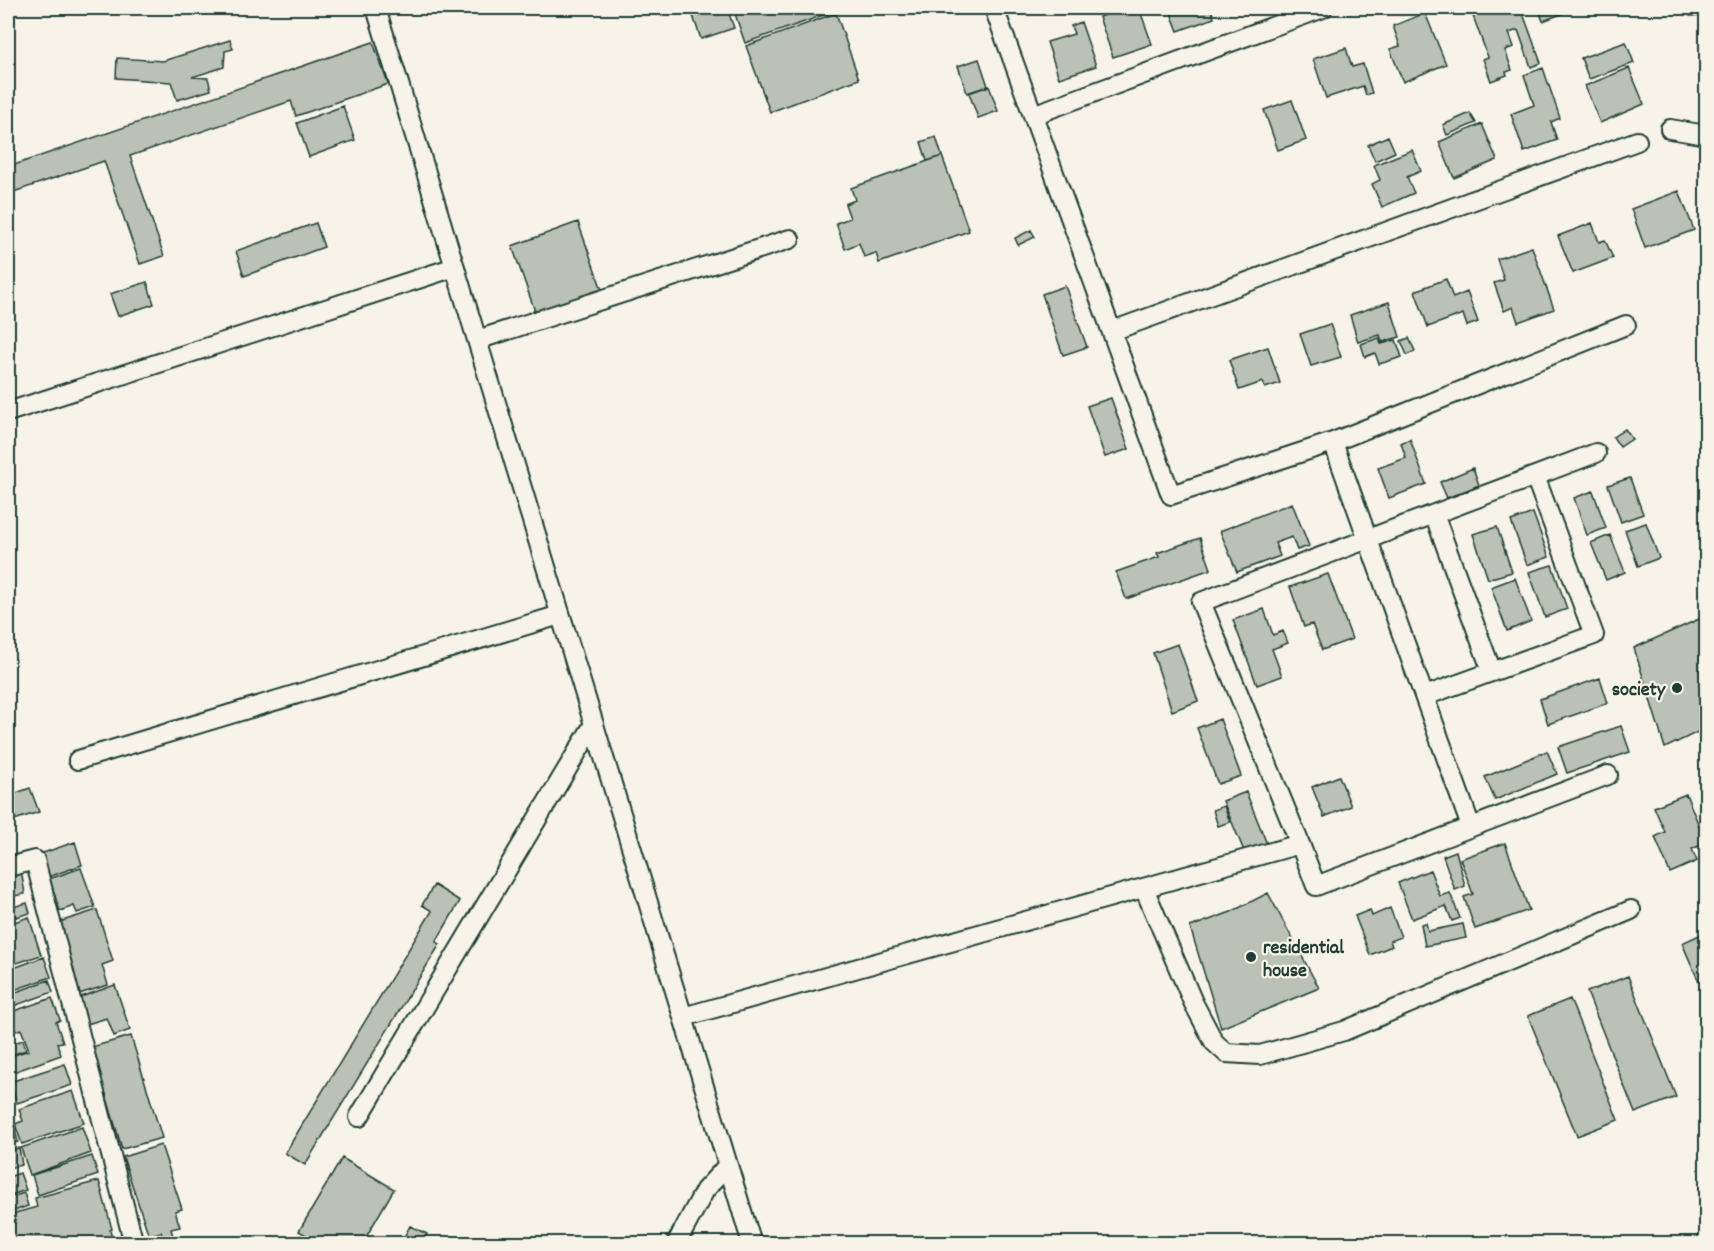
<svg xmlns="http://www.w3.org/2000/svg" width="1714" height="1251" font-family="Dekko,sans-serif">
	<style>
		.building { fill: #bbc1b6; stroke: #1f3d34; stroke-width: 1.5 }
		.lines { fill: none; stroke-linecap: round; stroke-linejoin: round }
		.street-casing { stroke: #1f3d34; stroke-width: 22 }
		.street { stroke: #f7f3e8; stroke-width: 18 }
		.poi-dot { fill: #1f3d34; stroke: #f7f3e8; stroke-width: 2 }
		.labels { text-anchor: middle; stroke-width: 4.5; stroke-linejoin: round; paint-order: stroke }
		.poi-label { font-size: 20px; font-weight: bold; fill: #1f3d34; stroke: #f7f3e8; text-anchor: end }
	</style>
	<rect width="100%" height="100%" fill="#f7f3e8"/>
	<filter id="ink" filterUnits="userSpaceOnUse"><feTurbulence type="fractalNoise" baseFrequency=".0167" numOctaves="2"/><feDisplacementMap in="SourceGraphic" scale="12" xChannelSelector="R" yChannelSelector="G"/><feConvolveMatrix kernelMatrix="1 2 1 2 8 2 1 2 1" color-interpolation-filters="sRGB"/></filter>
	<g filter="url(#ink)">
		<path class="building" d="M 719,8 L 727,8 L 734,28 L 701,39 L 693,16 Z
			M 733,8 L 831,8 L 832,12 L 745,43 Z
			M 1127,8 L 1139,8 L 1152,44 L 1113,57 L 1099,17 Z
			M 1169,8 L 1211,8 L 1214,18 L 1178,31 Z
			M 1497,8 L 1521,8 L 1541,63 L 1531,67 L 1518,30 L 1509,33 L 1514,47 L 1505,50 L 1512,70 L 1506,72 L 1507,75 L 1491,81 L 1483,59 L 1488,57 L 1473,16 Z
			M 1538,8 L 1577,8 L 1543,21 Z
			M 1689,8 L 1706,8 L 1706,15 L 1690,16 Z
			M 836,13 L 859,79 L 770,112 L 746,46 Z
			M 1425,13 L 1446,64 L 1403,82 L 1390,49 L 1400,46 L 1393,26 Z
			M 1081,22 L 1096,66 L 1059,78 L 1047,42 L 1074,34 L 1071,26 Z
			M 230,40 L 233,49 L 225,51 L 224,67 L 192,77 L 208,78 L 211,90 L 177,100 L 171,82 L 116,78 L 117,58 L 163,61 Z
			M 373,42 L 388,84 L 296,116 L 291,101 L 130,156 L 164,256 L 140,264 L 104,161 L 8,194 L 8,167 Z
			M 1626,42 L 1634,63 L 1589,79 L 1581,58 Z
			M 1346,48 L 1352,67 L 1363,64 L 1372,93 L 1366,95 L 1363,86 L 1326,98 L 1313,59 Z
			M 979,59 L 988,86 L 967,93 L 958,66 Z
			M 1543,68 L 1560,118 L 1551,122 L 1557,140 L 1524,152 L 1511,114 L 1534,105 L 1524,75 Z
			M 1629,68 L 1644,104 L 1600,123 L 1585,86 Z
			M 989,86 L 998,111 L 978,118 L 969,93 Z
			M 1292,100 L 1306,140 L 1278,150 L 1264,110 Z
			M 343,106 L 355,140 L 309,157 L 297,123 Z
			M 1470,113 L 1476,123 L 1447,135 L 1443,125 Z
			M 1482,124 L 1497,160 L 1454,178 L 1439,142 Z
			M 1388,136 L 1395,152 L 1375,161 L 1368,145 Z
			M 936,137 L 942,156 L 927,161 L 921,142 Z
			M 1412,150 L 1421,171 L 1407,177 L 1414,193 L 1382,207 L 1372,184 L 1380,180 L 1374,165 Z
			M 942,156 L 969,231 L 879,263 L 876,253 L 864,257 L 859,243 L 845,249 L 836,223 L 850,218 L 845,204 L 855,200 L 851,188 Z
			M 1679,191 L 1694,230 L 1645,248 L 1631,209 Z
			M 578,222 L 602,290 L 536,314 L 512,246 Z
			M 316,223 L 324,247 L 244,276 L 236,251 Z
			M 1592,223 L 1599,242 L 1605,240 L 1613,258 L 1573,273 L 1558,236 Z
			M 1031,230 L 1035,237 L 1018,245 L 1015,238 Z
			M 1532,247 L 1554,309 L 1518,322 L 1513,307 L 1504,311 L 1494,283 L 1504,280 L 1497,259 Z
			M 1446,279 L 1453,298 L 1467,292 L 1478,322 L 1467,326 L 1463,314 L 1428,327 L 1415,291 Z
			M 147,282 L 154,304 L 118,316 L 110,294 Z
			M 1065,286 L 1087,347 L 1063,355 L 1042,294 Z
			M 1389,302 L 1400,337 L 1382,342 L 1380,335 L 1358,342 L 1350,315 Z
			M 1330,324 L 1341,357 L 1311,366 L 1300,334 Z
			M 1379,338 L 1381,344 L 1396,340 L 1402,357 L 1379,364 L 1375,353 L 1365,357 L 1361,344 Z
			M 1409,338 L 1415,351 L 1407,355 L 1401,341 Z
			M 1268,347 L 1280,383 L 1265,388 L 1263,382 L 1239,390 L 1229,360 Z
			M 1111,398 L 1129,449 L 1105,457 L 1087,406 Z
			M 1625,429 L 1632,439 L 1620,447 L 1613,437 Z
			M 1410,439 L 1426,484 L 1389,498 L 1378,468 L 1406,458 L 1401,443 Z
			M 1473,468 L 1479,485 L 1447,498 L 1440,482 Z
			M 1630,478 L 1643,514 L 1621,522 L 1608,485 Z
			M 1593,491 L 1606,528 L 1587,535 L 1574,498 Z
			M 1292,503 L 1309,546 L 1297,550 L 1292,537 L 1275,543 L 1280,556 L 1237,572 L 1220,531 Z
			M 1533,513 L 1549,557 L 1527,565 L 1511,521 Z
			M 1646,523 L 1659,558 L 1638,566 L 1625,530 Z
			M 1497,527 L 1512,572 L 1488,579 L 1473,534 Z
			M 1610,535 L 1625,572 L 1606,580 L 1591,543 Z
			M 1200,538 L 1211,569 L 1126,599 L 1116,572 L 1159,557 L 1157,553 Z
			M 1552,565 L 1567,609 L 1545,617 L 1529,572 Z
			M 1328,574 L 1352,639 L 1322,650 L 1312,624 L 1304,627 L 1290,587 Z
			M 1515,578 L 1531,621 L 1507,631 L 1491,587 Z
			M 1264,609 L 1273,635 L 1283,631 L 1288,643 L 1272,649 L 1282,676 L 1257,685 L 1233,620 Z
			M 1706,616 L 1706,728 L 1665,748 L 1634,648 Z
			M 1178,644 L 1198,701 L 1172,711 L 1153,653 Z
			M 1600,678 L 1608,703 L 1548,724 L 1540,699 Z
			M 1220,719 L 1241,776 L 1218,784 L 1197,728 Z
			M 1621,726 L 1630,752 L 1567,773 L 1558,747 Z
			M 1547,751 L 1557,774 L 1495,800 L 1485,777 Z
			M 1339,776 L 1351,806 L 1324,817 L 1312,787 Z
			M 30,788 L 39,812 L 8,822 L 8,796 Z
			M 1246,792 L 1269,849 L 1247,858 L 1223,801 Z
			M 1686,794 L 1706,843 L 1692,849 L 1697,861 L 1670,873 L 1655,837 L 1665,832 L 1654,807 Z
			M 1224,806 L 1230,822 L 1218,826 L 1213,810 Z
			M 75,842 L 82,865 L 48,877 L 40,854 Z
			M 1505,843 L 1529,910 L 1475,929 L 1464,897 L 1473,894 L 1460,859 Z
			M 1456,851 L 1465,886 L 1455,890 L 1443,856 Z
			M 81,868 L 95,907 L 77,913 L 74,906 L 60,911 L 49,879 Z
			M 21,870 L 25,894 L 8,897 L 8,872 Z
			M 1430,870 L 1440,896 L 1450,893 L 1460,918 L 1452,921 L 1446,906 L 1412,919 L 1398,883 Z
			M 434,885 L 460,901 L 436,942 L 440,944 L 305,1165 L 285,1153 L 432,911 L 422,905 Z
			M 1268,893 L 1319,988 L 1221,1028 L 1190,927 L 1231,912 Z
			M 27,903 L 30,913 L 16,917 L 13,907 Z
			M 1390,908 L 1401,937 L 1390,941 L 1392,946 L 1370,955 L 1355,916 L 1370,910 L 1372,916 Z
			M 97,910 L 113,961 L 102,965 L 108,985 L 79,994 L 56,923 Z
			M 29,917 L 41,955 L 8,966 L 8,955 L 10,955 L 8,948 L 8,924 Z
			M 1426,923 L 1428,931 L 1463,924 L 1466,938 L 1425,946 L 1421,924 Z
			M 1706,932 L 1706,998 L 1682,943 Z
			M 44,957 L 51,977 L 8,992 L 8,970 Z
			M 1628,976 L 1676,1097 L 1635,1113 L 1587,992 Z
			M 49,980 L 53,992 L 8,1008 L 8,995 Z
			M 115,985 L 130,1030 L 114,1036 L 107,1018 L 87,1024 L 78,998 Z
			M 52,998 L 60,1020 L 56,1022 L 63,1042 L 57,1043 L 61,1055 L 8,1074 L 8,1057 L 29,1050 L 21,1029 L 8,1034 L 8,1013 Z
			M 1570,999 L 1618,1120 L 1577,1136 L 1528,1016 Z
			M 131,1036 L 162,1138 L 122,1149 L 92,1047 Z
			M 23,1040 L 26,1050 L 8,1056 L 8,1045 Z
			M 65,1064 L 72,1085 L 17,1103 L 10,1082 Z
			M 73,1091 L 84,1123 L 22,1144 L 15,1124 L 23,1121 L 19,1109 Z
			M 9,1104 L 18,1142 L 8,1145 L 8,1105 Z
			M 82,1127 L 91,1153 L 30,1175 L 21,1148 Z
			M 161,1145 L 182,1209 L 175,1211 L 180,1227 L 171,1229 L 173,1236 L 163,1239 L 161,1232 L 149,1236 L 123,1157 Z
			M 19,1148 L 22,1165 L 8,1168 L 8,1150 Z
			M 92,1156 L 98,1175 L 38,1195 L 32,1175 Z
			M 342,1158 L 394,1189 L 362,1244 L 321,1244 L 299,1231 Z
			M 20,1173 L 26,1190 L 8,1196 L 8,1177 Z
			M 99,1181 L 112,1229 L 110,1230 L 113,1244 L 8,1244 L 8,1215 L 37,1207 L 35,1198 Z
			M 24,1193 L 28,1206 L 8,1213 L 8,1198 Z
			M 410,1226 L 427,1234 L 423,1244 L 404,1237 Z"/>
		<g class="lines">
			<defs>
				<path id="street" d="M 376,8 L 752,1244
					M 994,8 L 1171,495 L 1333,442 L 1471,827
					M 1033,115 L 1323,8
					M 1670,129 L 1706,135
					M 1112,331 L 1637,141
					M 477,340 L 790,239
					M 8,412 L 455,267
					M 1333,442 L 1626,325
					M 1434,514 L 1492,672
					M 1425,696 L 1594,635 L 1535,476
					M 78,760 L 560,615
					M 1300,844 L 1316,886 L 1608,775
					M 8,867 L 35,860 L 134,1244
					M 1144,888 L 1193,1002 L 1214,1042 L 1226,1053 L 1260,1055 L 1344,1031 L 1631,910
					M 683,1017 L 1300,844 L 1201,602 L 1596,453
					M 359,1117 L 594,724
					M 676,1244 L 705,1190 L 728,1165"/>
			</defs>
			<use href="#street" class="street-casing"/>
			<use href="#street" class="street"/>
		</g>
	</g>
	<g class="poi-dot">
		<circle cx="1677" cy="688" r="6"/>
		<circle cx="1251" cy="957" r="6"/>
	</g>
	<g class="labels">
		<g class="poi-label">
			<text x="1665" y="695">society</text>
			<text x="1263" y="953" text-anchor="start">residential<tspan x="1263" dy="23">house</tspan></text>
		</g>
	</g>
	<rect width="1714" height="1251" fill="none" stroke="#f7f3e8" stroke-width="30"/>
	<rect x="15" y="15" width="1684" height="1221" fill="none" stroke="#1f3d34" stroke-width="2" filter="url(#ink)"/>
</svg>
